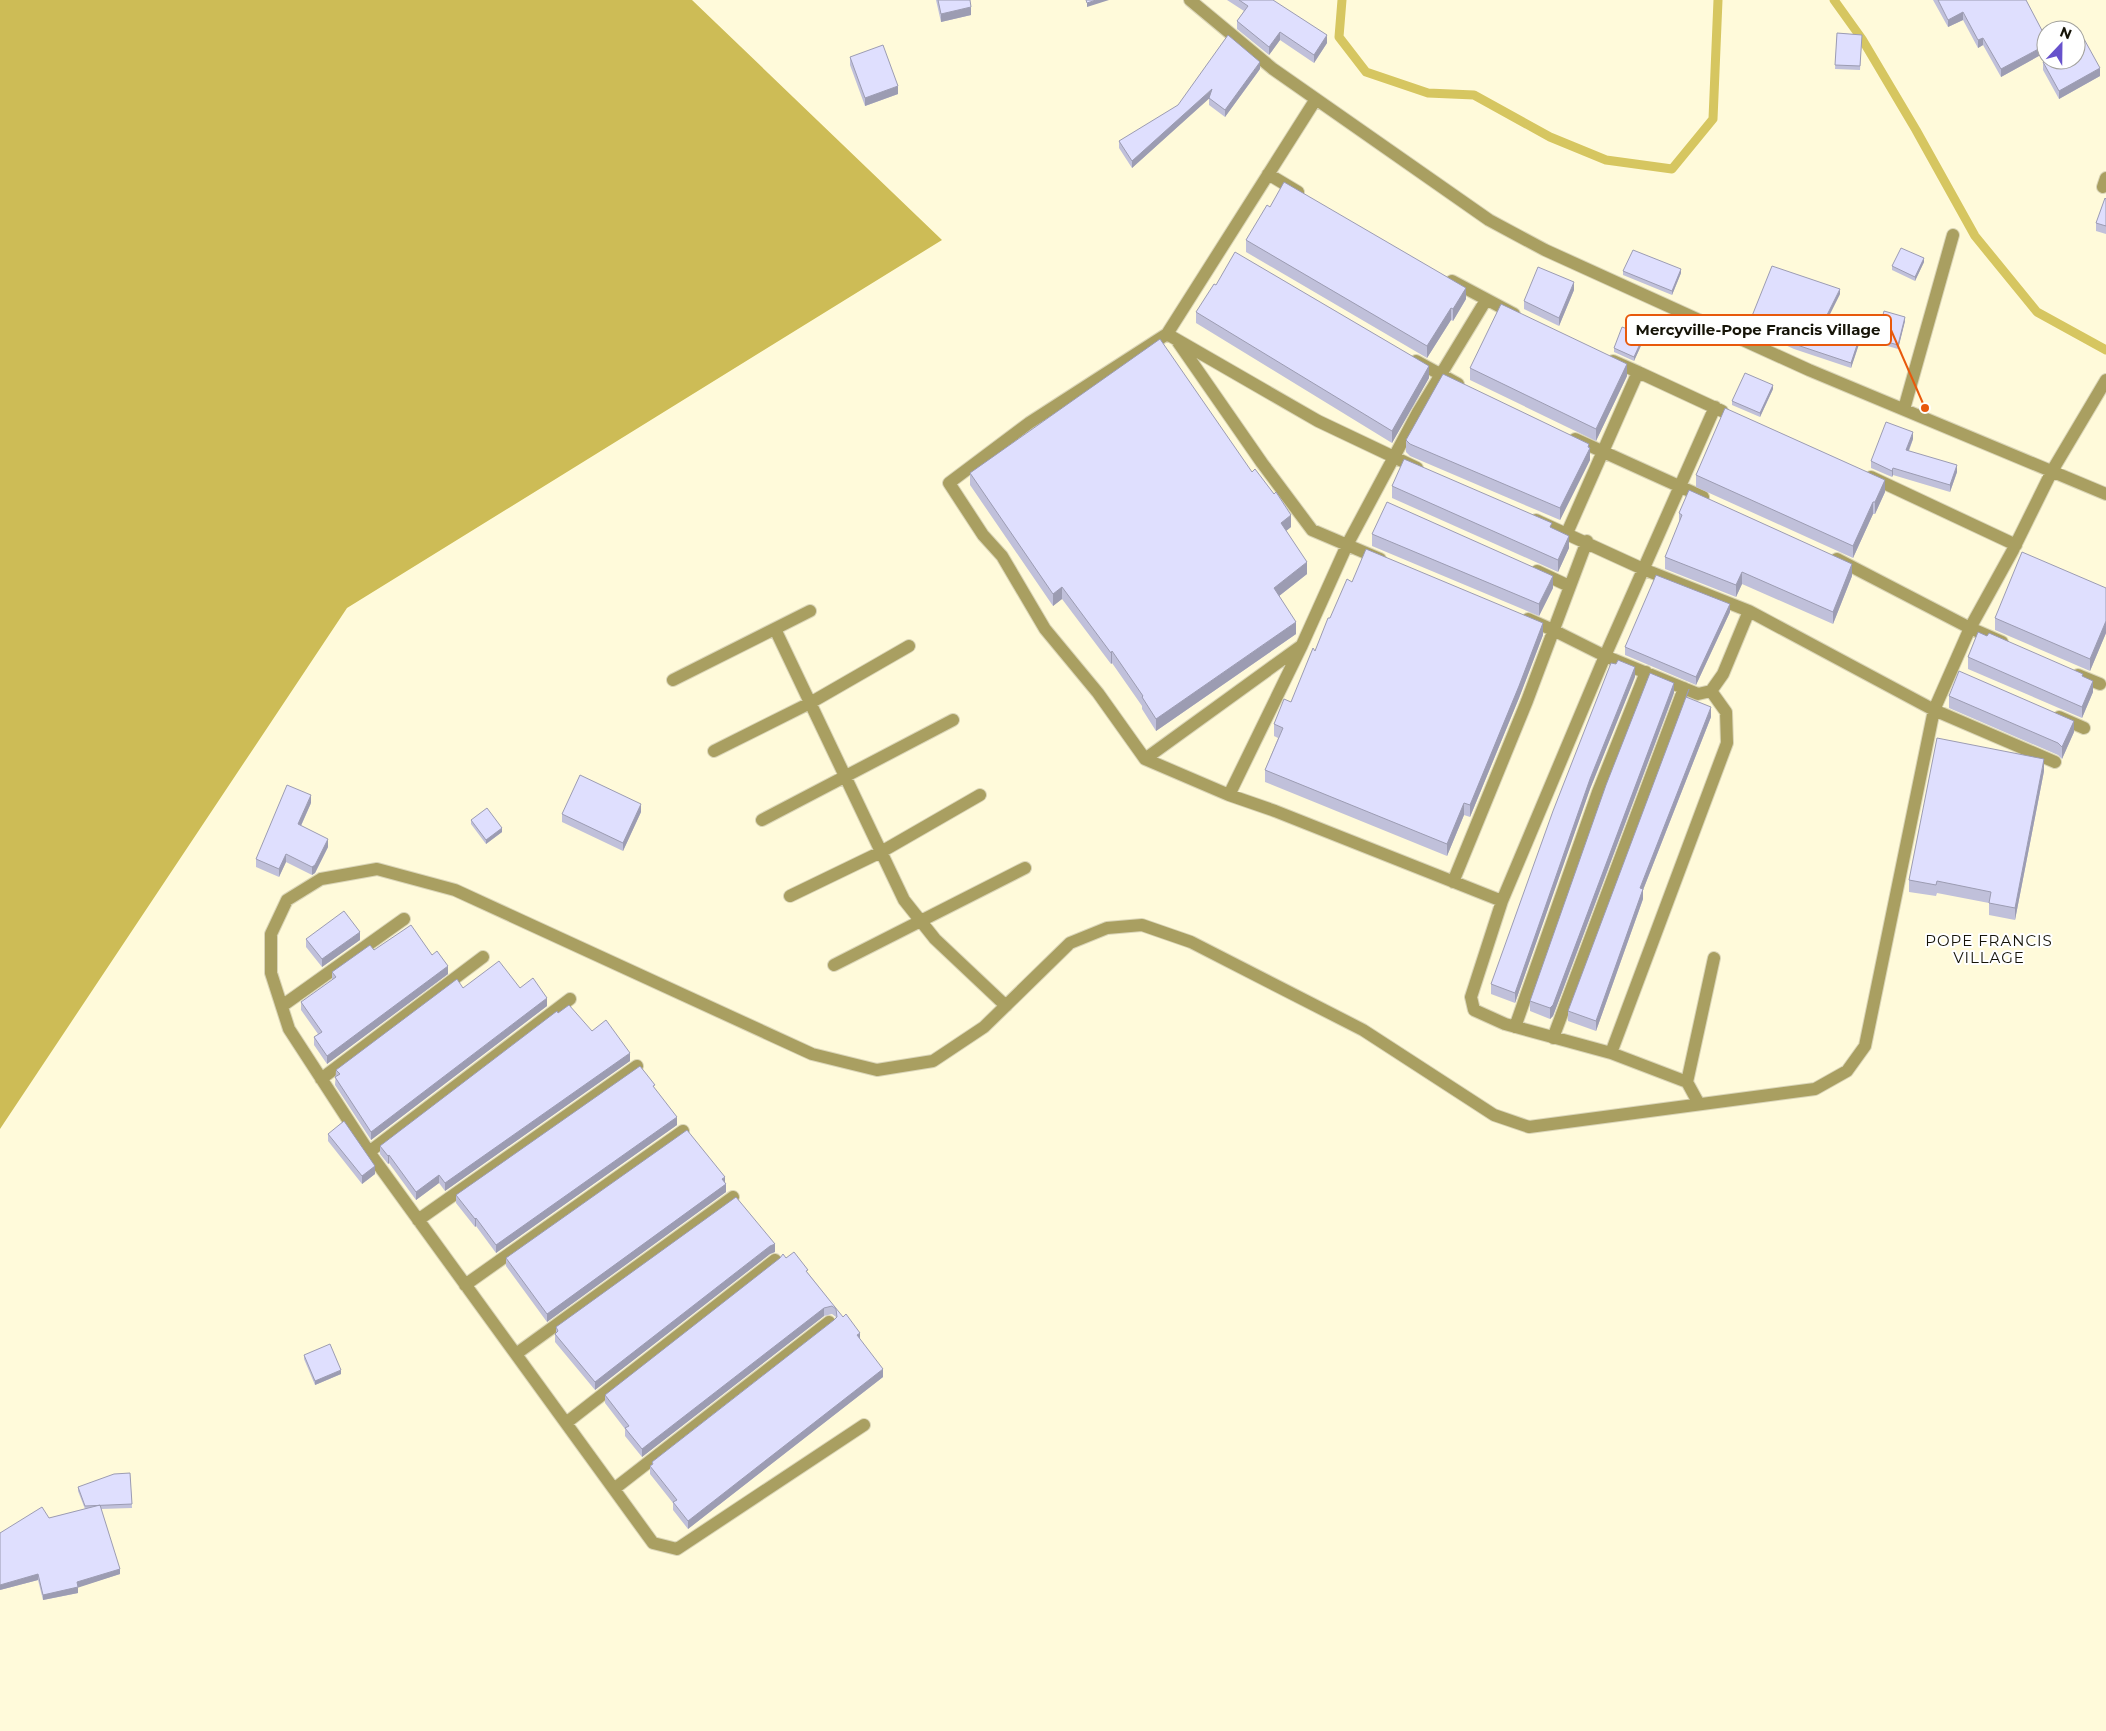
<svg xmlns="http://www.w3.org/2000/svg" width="2106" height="1731" font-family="Montserrat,sans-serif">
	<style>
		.forest { fill: #cdbc56 }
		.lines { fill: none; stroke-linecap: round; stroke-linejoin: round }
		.stream { stroke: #d6c660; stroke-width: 9 }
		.minor-casing { stroke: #dad5b8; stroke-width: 14 }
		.minor { stroke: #a99f61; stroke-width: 12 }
		.wall { fill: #c0c0da }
		.shaded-wall { fill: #9c9cb2 }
		.building { fill: #dfdffe; stroke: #9c9cb2 }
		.labels { text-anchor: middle; stroke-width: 4; stroke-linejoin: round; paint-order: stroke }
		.neighbourhood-label { font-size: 15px; letter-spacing: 1px; fill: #161408; stroke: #fff }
		.leader { fill: none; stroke: #e8590c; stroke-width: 2 }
		.callout-dot { fill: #e8590c; stroke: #fff; stroke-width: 2 }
		.callout { fill: #fff; stroke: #e8590c; stroke-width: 2 }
		.callout-label { font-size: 15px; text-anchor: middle; font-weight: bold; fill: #161408 }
	</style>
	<rect width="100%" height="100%" fill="#fffada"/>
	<path class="forest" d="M 0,0 L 692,0 L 942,240 L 347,608 L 0,1129 Z"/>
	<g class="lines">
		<path class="stream" d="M 1342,0 L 1339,37 L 1366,72 L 1428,93 L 1474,95 L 1550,137 L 1606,160 L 1672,169 L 1713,119 L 1718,0
			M 1834,0 L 1862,39 L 1916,130 L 1975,236 L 2037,312 L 2106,350"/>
		<defs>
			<path id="minor" d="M 1190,0 L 1273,69 L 1489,220 L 1545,250 L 1809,370 L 2106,494
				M 1316,99 L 1167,334 L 1029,423 L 949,483 L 983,535 L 1002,556 L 1045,629 L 1098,693 L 1145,759 L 1229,795 L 1275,811 L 1502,901
				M 1268,174 L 1298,192
				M 2103,187 L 2106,178
				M 1452,281 L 1514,314
				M 1167,334 L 1318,421 L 1417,468
				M 1178,342 L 1262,463 L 1312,530 L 1380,559
				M 1416,361 L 1458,384
				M 1638,372 L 1722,411
				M 1904,409 L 1953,235
				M 1575,439 L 1703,497
				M 1871,477 L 2016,545
				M 1536,520 L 1643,569 L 1749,611 L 1934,710 L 2055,762
				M 1567,533 L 1638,372 L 1613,361
				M 1837,559 L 1970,628 L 2002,642
				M 1537,571 L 1569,586
				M 1528,619 L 1553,630 L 1605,656 L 1698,694 L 1711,691 L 1723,674 L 1749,611
				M 775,629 L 904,900 L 935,939 L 1006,1006
				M 2078,675 L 2100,684
				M 673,680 L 810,611
				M 2059,717 L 2084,728
				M 714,751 L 810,703 L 909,646
				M 1145,759 L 1301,646
				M 1229,795 L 1302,645 L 1347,545 L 1418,412 L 1486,300
				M 762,820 L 953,720
				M 1453,882 L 1527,701 L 1587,541
				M 790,896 L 881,852 L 980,795
				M 834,965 L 1025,868
				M 282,1006 L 404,919
				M 1515,1027 L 1598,792 L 1646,672
				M 1553,1038 L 1684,688
				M 1611,1053 L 1727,743 L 1726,712 L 1711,691
				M 321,1079 L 483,957
				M 1687,1082 L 1714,958
				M 1699,1104 L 1687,1082 L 1611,1053 L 1505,1024 L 1474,1010 L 1471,997 L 1502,901 L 1605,656 L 1715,407
				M 369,1152 L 570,999
				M 418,1220 L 637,1066
				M 465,1285 L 683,1131
				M 516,1354 L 733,1197
				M 566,1423 L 775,1260
				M 864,1425 L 677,1549 L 653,1543 L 369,1152 L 289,1029 L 271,973 L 271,934 L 287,900 L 321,879 L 377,869 L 455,890 L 812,1054 L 877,1070 L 933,1061 L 984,1027 L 1070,943 L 1107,928 L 1142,925 L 1191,942 L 1363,1030 L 1494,1115 L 1529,1127 L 1815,1089 L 1847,1071 L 1865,1046 L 1934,710 L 1970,628 L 2013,550 L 2052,471 L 2106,380
				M 614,1489 L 829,1322"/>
		</defs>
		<use href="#minor" class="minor-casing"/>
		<use href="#minor" class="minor"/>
	</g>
	<path class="wall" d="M 936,0 L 970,0 L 971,15 L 941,22 Z
		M 1227,0 L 1273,0 L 1327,43 L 1314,63 L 1280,40 L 1269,55 L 1237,29 L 1237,21 L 1244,11 Z
		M 1933,0 L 2026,0 L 2046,38 L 2046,52 L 2001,77 L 1983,45 L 1978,48 L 1963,20 L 1948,27 Z
		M 1837,33 L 1862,35 L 1860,70 L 1835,69 Z
		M 850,57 L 898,94 L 865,106 L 850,65 Z
		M 2043,62 L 2100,76 L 2059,99 L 2043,70 Z
		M 1260,69 L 1225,117 L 1209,105 L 1209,98 L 1132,168 L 1119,148 L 1119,141 Z
		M 2106,199 L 2106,234 L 2096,231 L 2096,223 Z
		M 1246,240 L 1466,299 L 1453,321 L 1451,320 L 1427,358 L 1246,252 Z
		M 1924,262 L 1915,281 L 1892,270 L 1892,266 Z
		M 1623,271 L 1681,273 L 1672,295 L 1623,275 Z
		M 1574,290 L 1559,326 L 1524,309 L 1524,301 Z
		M 1840,294 L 1825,324 L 1860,341 L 1851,368 L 1794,349 L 1772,339 L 1771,342 L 1748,332 L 1748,326 Z
		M 1196,312 L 1429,378 L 1392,443 L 1196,323 Z
		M 1905,321 L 1898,349 L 1877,343 L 1877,339 Z
		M 1644,339 L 1634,361 L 1614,352 L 1614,348 Z
		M 1470,368 L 1627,376 L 1596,441 L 1470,380 Z
		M 1773,389 L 1760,417 L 1732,405 L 1732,401 Z
		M 1913,439 L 1909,451 L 1957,472 L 1950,492 L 1893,475 L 1892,477 L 1871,468 L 1871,461 Z
		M 1406,440 L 1589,448 L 1590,460 L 1560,520 L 1410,456 L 1406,452 Z
		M 1252,472 L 1291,527 L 1286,531 L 1307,574 L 1279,596 L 1296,634 L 1156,731 L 1142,709 L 1142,706 L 1112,663 L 1111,664 L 1062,599 L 1053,606 L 970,485 L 970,473 Z
		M 1696,475 L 1885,492 L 1875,514 L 1873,514 L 1853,558 L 1696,487 Z
		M 1392,486 L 1569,548 L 1558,572 L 1392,498 Z
		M 1679,513 L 1852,576 L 1833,624 L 1742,584 L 1736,597 L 1665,569 L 1665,557 L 1679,524 Z
		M 1372,534 L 1553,588 L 1539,616 L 1372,546 Z
		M 1352,582 L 1543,635 L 1519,698 L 1470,817 L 1464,815 L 1447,856 L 1265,782 L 1265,770 L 1278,738 L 1274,736 L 1274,724 L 1291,702 L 1330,618 Z
		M 2106,588 L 2106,633 L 2090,671 L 1995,630 L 1995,618 Z
		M 1730,612 L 1696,685 L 1625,655 L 1625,647 Z
		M 1968,657 L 2083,676 L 2093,692 L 2082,718 L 1968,669 Z
		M 1635,677 L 1590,789 L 1515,1003 L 1491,994 L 1491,984 Z
		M 1674,693 L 1553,1016 L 1550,1019 L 1530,1011 L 1530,1001 Z
		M 1949,696 L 2074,732 L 2062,759 L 2058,755 L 1949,708 Z
		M 1689,698 L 1711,717 L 1643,890 L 1643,899 L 1596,1031 L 1568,1021 L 1568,1011 Z
		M 2044,771 L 2015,920 L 1989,915 L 1989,903 L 1937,893 L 1936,896 L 1909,892 L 1909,880 Z
		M 311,803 L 301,826 L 328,847 L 315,873 L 312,875 L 286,862 L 279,877 L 256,867 L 256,859 Z
		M 641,812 L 623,851 L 562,822 L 562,814 Z
		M 471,820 L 502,832 L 486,844 L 471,824 Z
		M 306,939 L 360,940 L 322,967 L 306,947 Z
		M 374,950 L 432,955 L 448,974 L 327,1064 L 314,1045 L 314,1037 L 318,1034 L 301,1010 L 301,1002 L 332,980 L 332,972 Z
		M 463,988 L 520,988 L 547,1006 L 371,1140 L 335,1085 L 336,1070 Z
		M 558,1013 L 592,1031 L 630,1061 L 445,1191 L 439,1183 L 416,1200 L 389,1163 L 388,1164 L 380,1154 L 380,1146 Z
		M 655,1089 L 677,1125 L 496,1253 L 476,1226 L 475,1227 L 456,1203 L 456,1195 Z
		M 328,1134 L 375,1174 L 362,1184 L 328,1141 Z
		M 725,1182 L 726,1192 L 547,1322 L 506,1266 L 506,1258 Z
		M 775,1244 L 775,1252 L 770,1254 L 595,1390 L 555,1342 L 555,1334 L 556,1333 L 556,1327 Z
		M 786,1258 L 808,1273 L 860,1340 L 883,1377 L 688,1529 L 673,1510 L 673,1503 L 650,1474 L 650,1466 L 652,1465 L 652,1462 L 834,1320 L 836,1317 L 832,1314 L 824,1316 L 642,1457 L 625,1436 L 625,1429 L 605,1403 L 605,1395 Z
		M 304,1355 L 341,1374 L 315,1385 L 304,1359 Z
		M 130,1473 L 132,1508 L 101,1509 L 120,1574 L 78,1587 L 78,1593 L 43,1600 L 38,1580 L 0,1590 L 49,1518 L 85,1509 L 78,1491 L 78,1487 Z"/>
	<path class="shaded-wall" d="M 1096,0 L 1109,0 L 1087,7 L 1087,3 Z
		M 971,7 L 971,15 L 941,22 L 941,14 Z
		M 1963,12 L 1963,20 L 1948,27 L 1948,20 Z
		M 1280,32 L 1280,40 L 1269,55 L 1269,47 Z
		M 1327,35 L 1327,43 L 1314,63 L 1314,55 Z
		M 1983,38 L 1983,45 L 1978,48 L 1978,40 Z
		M 2046,45 L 2046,52 L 2001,77 L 2001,69 Z
		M 1260,62 L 1260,69 L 1225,117 L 1225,110 Z
		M 2100,68 L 2100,76 L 2059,99 L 2059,91 Z
		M 898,86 L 898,94 L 865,106 L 865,98 Z
		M 1212,89 L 1212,96 L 1132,168 L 1132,161 Z
		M 1924,258 L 1924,262 L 1915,281 L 1915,277 Z
		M 1681,269 L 1681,273 L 1672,295 L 1672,291 Z
		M 1574,282 L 1574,290 L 1559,326 L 1559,318 Z
		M 1466,288 L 1466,299 L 1453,321 L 1453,309 Z
		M 1840,289 L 1840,294 L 1823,328 L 1823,323 Z
		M 1451,308 L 1451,320 L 1427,358 L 1427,346 Z
		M 1905,317 L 1905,321 L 1898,349 L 1898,345 Z
		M 1644,335 L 1644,339 L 1634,361 L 1634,357 Z
		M 1860,336 L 1860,341 L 1851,368 L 1851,363 Z
		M 1627,364 L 1627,376 L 1596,441 L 1596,429 Z
		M 1429,366 L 1429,378 L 1392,443 L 1392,431 Z
		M 1773,385 L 1773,389 L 1760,417 L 1760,413 Z
		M 1913,432 L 1913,439 L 1906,457 L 1906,450 Z
		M 1589,444 L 1589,450 L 1590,448 L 1590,460 L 1560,520 L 1560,508 Z
		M 1957,465 L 1957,472 L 1950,492 L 1950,485 Z
		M 1893,468 L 1893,475 L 1892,477 L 1892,471 Z
		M 1885,480 L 1885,492 L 1875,514 L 1875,502 Z
		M 1873,502 L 1873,514 L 1853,558 L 1853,546 Z
		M 1291,515 L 1291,527 L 1281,535 L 1281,523 Z
		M 1569,536 L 1569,548 L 1558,572 L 1558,560 Z
		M 1307,562 L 1307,574 L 1274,600 L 1274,588 Z
		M 1852,564 L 1852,576 L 1833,624 L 1833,612 Z
		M 1742,572 L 1742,584 L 1736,597 L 1736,585 Z
		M 1553,576 L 1553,588 L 1539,616 L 1539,604 Z
		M 1062,587 L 1062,599 L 1053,606 L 1053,594 Z
		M 1730,604 L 1730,612 L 1696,685 L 1696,677 Z
		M 2106,621 L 2106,633 L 2090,671 L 2090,659 Z
		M 1296,622 L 1296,634 L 1156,731 L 1156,719 Z
		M 1543,623 L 1543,635 L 1519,698 L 1470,817 L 1470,805 Z
		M 1112,651 L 1112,663 L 1111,664 L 1111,653 Z
		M 1635,667 L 1635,677 L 1590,789 L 1515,1003 L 1515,993 L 1590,779 Z
		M 2093,681 L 2093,692 L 2082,718 L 2082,707 Z
		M 1674,683 L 1674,693 L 1553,1016 L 1550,1019 L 1550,1008 Z
		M 1711,707 L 1711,717 L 1643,890 L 1643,899 L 1596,1031 L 1596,1021 L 1640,888 Z
		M 2074,721 L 2074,732 L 2062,759 L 2062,747 Z
		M 2044,759 L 2044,771 L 2015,920 L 2015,908 Z
		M 311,795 L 311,803 L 298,832 L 298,824 Z
		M 1464,803 L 1464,815 L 1447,856 L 1447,844 Z
		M 641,804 L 641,812 L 623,851 L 623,843 Z
		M 502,828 L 502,832 L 486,844 L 486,840 Z
		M 328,839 L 328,847 L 315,873 L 312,875 L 312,867 Z
		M 286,854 L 286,862 L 279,877 L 279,869 Z
		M 360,932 L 360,940 L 322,967 L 322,959 Z
		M 448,966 L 448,974 L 327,1064 L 327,1056 Z
		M 547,998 L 547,1006 L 371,1140 L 371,1132 Z
		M 630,1053 L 630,1061 L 445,1191 L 445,1183 Z
		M 677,1117 L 677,1125 L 496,1253 L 496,1245 Z
		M 389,1155 L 389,1163 L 388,1164 L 388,1156 Z
		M 375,1166 L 375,1174 L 362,1184 L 362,1176 Z
		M 439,1175 L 439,1183 L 416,1200 L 416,1192 Z
		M 725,1177 L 725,1185 L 726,1184 L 726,1192 L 547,1322 L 547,1314 Z
		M 476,1218 L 476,1226 L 475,1227 L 475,1219 Z
		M 775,1244 L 775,1252 L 770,1254 L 595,1390 L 595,1382 L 770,1246 Z
		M 824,1308 L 824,1316 L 642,1457 L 642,1449 Z
		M 860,1333 L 860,1340 L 857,1335 Z
		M 883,1369 L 883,1377 L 688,1529 L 688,1521 Z
		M 341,1370 L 341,1374 L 315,1385 L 315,1381 Z
		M 120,1569 L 120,1574 L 77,1588 L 78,1587 L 78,1593 L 43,1600 L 43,1595 L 77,1582 Z
		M 38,1574 L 38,1580 L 0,1590 L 0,1585 Z"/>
	<path class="building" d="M 938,0 L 970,0 L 971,7 L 941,14 Z
		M 1086,0 L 1096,0 L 1087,3 Z
		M 1239,0 L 1273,0 L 1327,35 L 1314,55 L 1280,32 L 1269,47 L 1237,21 L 1248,6 Z
		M 1938,0 L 2026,0 L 2046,38 L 2046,45 L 2001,69 L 1983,38 L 1978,40 L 1963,12 L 1948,20 Z
		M 1837,33 L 1862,35 L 1860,66 L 1835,65 Z
		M 1228,35 L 1260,62 L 1225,110 L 1209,98 L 1212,89 L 1132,161 L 1119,141 L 1178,105 Z
		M 2084,39 L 2100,68 L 2059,91 L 2043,62 L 2046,60 L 2076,60 L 2076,44 Z
		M 883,45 L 898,86 L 865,98 L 850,57 Z
		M 1284,182 L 1466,288 L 1453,309 L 1451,308 L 1427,346 L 1246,240 L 1267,205 L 1270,207 Z
		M 2105,198 L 2106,199 L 2106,226 L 2096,223 Z
		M 1901,248 L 1924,258 L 1915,277 L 1892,266 Z
		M 1633,250 L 1681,269 L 1672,291 L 1623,271 Z
		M 1235,252 L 1429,366 L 1392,431 L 1196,312 L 1214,284 L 1216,285 Z
		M 1772,266 L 1840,289 L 1823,323 L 1860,336 L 1851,363 L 1794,344 L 1772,334 L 1771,337 L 1748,326 Z
		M 1538,267 L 1574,282 L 1559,318 L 1524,301 Z
		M 1501,304 L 1627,364 L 1596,429 L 1470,368 Z
		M 1884,311 L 1905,317 L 1898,345 L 1877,339 Z
		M 1622,327 L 1644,335 L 1634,357 L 1614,348 Z
		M 1160,339 L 1252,472 L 1255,469 L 1274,494 L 1276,492 L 1291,515 L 1281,523 L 1307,562 L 1274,588 L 1296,622 L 1156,719 L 1142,697 L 1143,696 L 1112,651 L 1111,653 L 1062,587 L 1053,594 L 970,473 Z
		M 1745,373 L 1773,385 L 1760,413 L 1732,401 Z
		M 1443,374 L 1589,444 L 1588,447 L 1590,448 L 1560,508 L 1410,444 L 1406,440 Z
		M 1725,408 L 1885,480 L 1875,502 L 1873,502 L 1853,546 L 1696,475 Z
		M 1886,422 L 1913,432 L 1906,450 L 1957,465 L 1950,485 L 1893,468 L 1892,471 L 1871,461 Z
		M 1404,459 L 1552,523 L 1550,527 L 1569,536 L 1558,560 L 1392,486 Z
		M 1689,490 L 1852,564 L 1833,612 L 1742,572 L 1736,585 L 1665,557 L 1682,515 L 1679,513 Z
		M 1387,502 L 1553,576 L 1539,604 L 1372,534 Z
		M 1366,549 L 1543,623 L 1519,686 L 1470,805 L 1464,803 L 1447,844 L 1265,770 L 1283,728 L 1274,724 L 1284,699 L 1291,702 L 1313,648 L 1315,651 L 1328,618 L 1330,618 L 1347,579 L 1352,582 Z
		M 2022,552 L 2106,588 L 2106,621 L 2090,659 L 1995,618 Z
		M 1656,575 L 1730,604 L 1696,677 L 1625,647 Z
		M 1978,632 L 1987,636 L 1989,633 L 2083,674 L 2082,676 L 2093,681 L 2082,707 L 1968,657 Z
		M 1618,660 L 1635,667 L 1590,779 L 1515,993 L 1491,984 L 1553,811 L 1611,663 L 1616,664 Z
		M 1959,671 L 2074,721 L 2062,747 L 2058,743 L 1949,696 Z
		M 1650,673 L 1674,683 L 1553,1005 L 1550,1008 L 1530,1001 L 1606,785 Z
		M 1689,689 L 1686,697 L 1711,707 L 1640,888 L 1643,889 L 1596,1021 L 1568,1011 Z
		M 1937,738 L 2044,759 L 2015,908 L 1989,903 L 1991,892 L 1937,881 L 1936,885 L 1909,880 Z
		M 580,775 L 641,804 L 623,843 L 562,814 Z
		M 287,785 L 311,795 L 298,824 L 328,839 L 315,865 L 312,867 L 286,854 L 279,869 L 256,859 Z
		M 487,808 L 502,828 L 486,840 L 471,820 Z
		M 344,911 L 360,932 L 322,959 L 306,939 Z
		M 411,925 L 432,955 L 437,951 L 448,966 L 327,1056 L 314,1037 L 322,1032 L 301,1002 L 336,977 L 332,972 L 370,945 L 374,950 Z
		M 499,961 L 520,988 L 533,978 L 547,998 L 371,1132 L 335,1077 L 340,1074 L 336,1070 L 457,979 L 463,988 Z
		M 569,1005 L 592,1031 L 606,1020 L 630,1053 L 445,1183 L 439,1175 L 416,1192 L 389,1155 L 388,1156 L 380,1146 L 557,1011 L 558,1013 Z
		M 640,1066 L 655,1085 L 653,1086 L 677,1117 L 496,1245 L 476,1218 L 475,1219 L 456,1195 Z
		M 344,1121 L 375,1166 L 362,1176 L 328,1134 Z
		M 687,1130 L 725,1177 L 722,1179 L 726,1184 L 547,1314 L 506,1258 Z
		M 736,1197 L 775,1244 L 770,1246 L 595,1382 L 555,1334 L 558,1331 L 556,1327 Z
		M 794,1252 L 808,1270 L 806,1271 L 843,1317 L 846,1314 L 860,1333 L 857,1335 L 883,1369 L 688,1521 L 673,1502 L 677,1500 L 650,1466 L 653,1464 L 652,1462 L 834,1320 L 837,1317 L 836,1309 L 832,1306 L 824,1308 L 642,1449 L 625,1428 L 629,1426 L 605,1395 L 780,1258 L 783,1254 L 786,1258 Z
		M 330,1344 L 341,1370 L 315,1381 L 304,1355 Z
		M 130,1473 L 132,1504 L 85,1506 L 78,1487 L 114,1474 Z
		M 100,1505 L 120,1569 L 77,1582 L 78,1587 L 43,1595 L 38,1574 L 0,1585 L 0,1533 L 42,1507 L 49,1518 Z"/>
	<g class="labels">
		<g class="neighbourhood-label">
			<text x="1989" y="946">POPE FRANCIS<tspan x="1989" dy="17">VILLAGE</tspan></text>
		</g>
	</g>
	<path class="leader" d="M1925 408L1891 330"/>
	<circle class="callout-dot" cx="1925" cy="408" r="5"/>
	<rect class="callout" x="1626" y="315" width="265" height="30" rx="5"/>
	<g class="callout-label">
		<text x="1758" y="335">Mercyville-Pope Francis Village</text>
	</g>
	<g transform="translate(2061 45) rotate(22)"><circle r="24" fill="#ffffff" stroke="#a2a19c"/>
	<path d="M0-4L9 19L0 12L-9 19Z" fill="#6752cc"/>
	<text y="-8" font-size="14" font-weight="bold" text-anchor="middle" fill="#161408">N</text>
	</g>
</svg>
